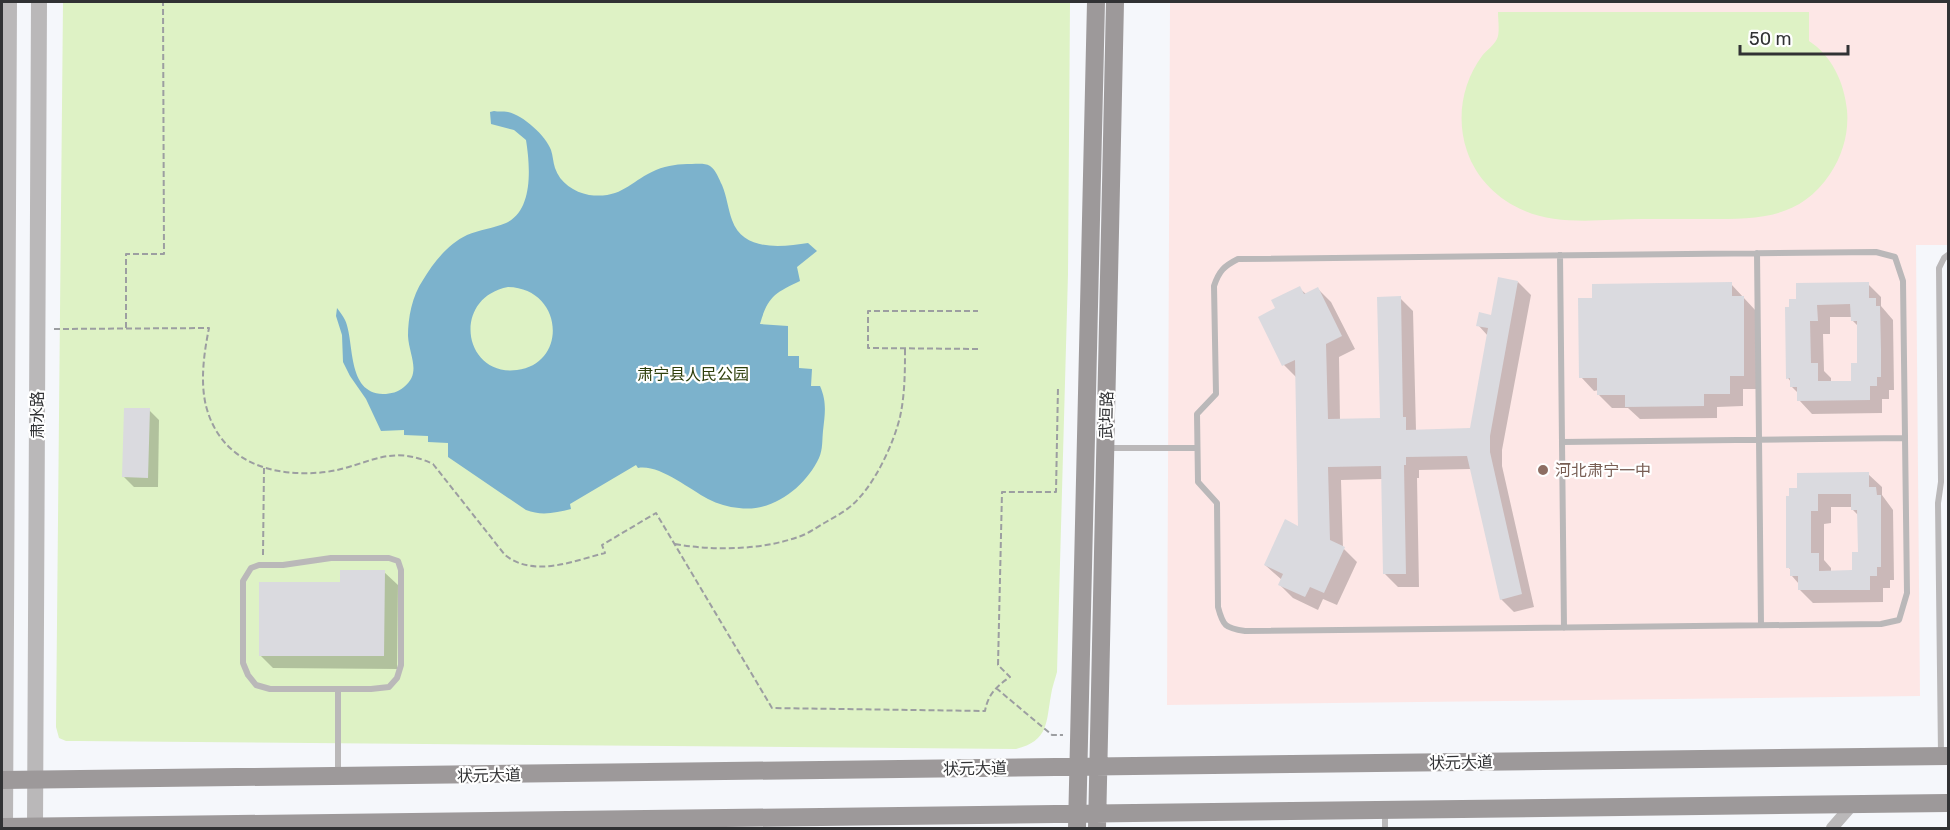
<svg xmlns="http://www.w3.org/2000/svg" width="1950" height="830" font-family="Rubik,'Noto Sans SC',sans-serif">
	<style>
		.education { fill: #fde7e6 }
		.green { fill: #def2c5 }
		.water { fill: #7cb2cc; fill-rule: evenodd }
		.shadow { fill: #0003; fill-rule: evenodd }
		.building { fill: #dadadf; fill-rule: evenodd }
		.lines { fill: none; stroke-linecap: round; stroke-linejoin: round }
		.path { stroke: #9c9ea1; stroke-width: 2; stroke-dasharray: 6 3; stroke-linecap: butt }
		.service { stroke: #bab8b9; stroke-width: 6 }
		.minor { stroke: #bab8b9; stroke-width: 12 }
		.tertiary { stroke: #bab8b9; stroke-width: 16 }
		.secondary { stroke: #9d999a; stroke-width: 18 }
		.education-dot { fill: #8d6e63; stroke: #fff; stroke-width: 2 }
		.labels { text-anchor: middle; stroke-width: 4.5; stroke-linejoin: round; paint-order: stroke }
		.park-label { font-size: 16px; fill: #2e3f0b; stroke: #fff }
		.street-label { font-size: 16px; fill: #313234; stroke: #fff }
		.education-label { font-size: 16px; fill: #785e54; stroke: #fff; text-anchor: start }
	</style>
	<rect width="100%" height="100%" fill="#f5f7fb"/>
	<path class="education" d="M 1170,2 L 1948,2 L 1948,245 L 1916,245 L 1920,696 L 1167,705 Z"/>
	<path class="green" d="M 63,2 L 1070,2 L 1068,274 L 1057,672 C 1055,680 1052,687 1051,695 C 1046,722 1049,741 1016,749 L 78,741 L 66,741 L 59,738 L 56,727 Z
		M 1498,12 L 1809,12 L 1809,41 C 1832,56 1844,82 1847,110 C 1849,132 1843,155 1830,174 C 1800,219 1758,219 1709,219 C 1687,219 1664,219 1641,219 C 1604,219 1560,226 1525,211 C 1498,200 1476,178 1467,151 C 1456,119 1462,83 1482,56 C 1486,51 1494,45 1497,39 C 1500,33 1498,20 1498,12 Z"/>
	<path class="water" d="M 494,111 C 498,112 503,111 508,112 C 523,115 546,136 551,150 C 553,156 553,162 555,168 C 560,183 574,192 589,195 C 623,199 630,181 656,170 C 668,165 679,164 692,164 C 698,164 705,163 710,166 C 716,170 719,179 722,185 C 727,197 728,209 732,220 C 743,252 782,247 808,243 L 817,251 L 797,267 L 800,281 C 775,293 768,296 760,324 L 788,326 L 788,356 L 799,356 L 799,368 L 812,369 L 811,386 L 820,386 C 827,402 825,414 823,431 C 822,440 823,449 819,458 C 806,486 773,513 739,508 C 728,507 718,504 708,499 C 689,489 659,464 638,468 L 636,465 L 570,504 L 571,509 C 555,513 541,516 526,510 L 448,457 L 448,443 L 428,442 L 428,436 L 404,435 L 404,430 L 381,431 L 366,399 L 350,376 L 343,362 L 342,335 L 336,316 L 337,308 C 340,312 343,316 345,320 C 355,341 346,393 383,394 C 391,394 398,392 404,387 C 422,373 409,355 408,336 C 408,318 412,296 423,280 C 433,263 448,244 467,235 C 479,230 494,228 506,223 C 534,210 530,165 526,140 L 514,130 L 491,124 L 490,112 ZM 508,287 C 563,288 569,363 517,370 C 463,377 451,298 508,287 Z"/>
	<path class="shadow" d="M 1518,282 L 1531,295 L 1502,450 L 1502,466 L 1534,607 L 1514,612 L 1501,599 L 1471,469 L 1419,470 L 1419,478 L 1417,478 L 1419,587 L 1398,587 L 1385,574 L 1383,479 L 1341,480 L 1343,548 L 1357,562 L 1337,605 L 1323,599 L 1318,610 L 1293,598 L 1280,585 L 1282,580 L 1265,565 L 1300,528 L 1297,378 L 1284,365 L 1277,309 L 1299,288 L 1306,294 L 1318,289 L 1331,302 L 1355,349 L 1339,357 L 1340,420 L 1382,419 L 1400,298 L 1413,311 L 1416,430 L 1471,430 L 1488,336 L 1478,325 L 1492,316 Z
		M 1731,284 L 1756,311 L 1757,389 L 1743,389 L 1743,406 L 1717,407 L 1717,418 L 1640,419 L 1628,408 L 1612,408 L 1599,395 L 1599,390 L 1594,391 L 1581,377 L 1594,299 Z
		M 1868,284 L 1881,297 L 1881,306 L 1893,320 L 1894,390 L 1889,390 L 1889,399 L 1882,399 L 1882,413 L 1812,414 L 1799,400 L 1799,394 L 1791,386 L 1791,382 L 1788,378 L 1790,308 L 1798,300 ZM 1830,317 L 1852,317 L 1852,320 L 1858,326 L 1859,364 L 1853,382 L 1831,382 L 1831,378 L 1824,371 L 1823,334 L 1830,334 Z
		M 149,410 L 159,420 L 158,487 L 134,487 L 124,477 Z
		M 1868,474 L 1882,487 L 1882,495 L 1893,510 L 1894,580 L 1890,580 L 1890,588 L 1883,588 L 1883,602 L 1813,603 L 1800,590 L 1799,584 L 1792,576 L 1792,571 L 1788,567 L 1787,498 ZM 1831,507 L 1853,507 L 1853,510 L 1859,516 L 1859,554 L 1853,572 L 1831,572 L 1831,568 L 1824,560 L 1824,524 L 1831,523 Z
		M 384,572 L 398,585 L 397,669 L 273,668 L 260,655 L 342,584 Z"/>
	<path class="building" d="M 1498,277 L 1518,281 L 1490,436 L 1490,452 L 1522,594 L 1500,600 L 1467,456 L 1406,457 L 1406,465 L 1404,465 L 1406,574 L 1383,574 L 1381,466 L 1328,467 L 1330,540 L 1345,547 L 1324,593 L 1310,587 L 1305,597 L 1278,585 L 1283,574 L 1264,565 L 1285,519 L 1298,526 L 1295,360 L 1282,366 L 1258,317 L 1275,308 L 1271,300 L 1300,286 L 1304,294 L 1318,287 L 1342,336 L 1326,344 L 1328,419 L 1380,418 L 1377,297 L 1401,296 L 1403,417 L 1406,417 L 1406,430 L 1470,428 L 1488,328 L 1476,326 L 1479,312 L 1491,315 Z
		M 1732,282 L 1732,296 L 1744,296 L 1744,376 L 1730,376 L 1730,394 L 1704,394 L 1704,406 L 1625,407 L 1625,395 L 1597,395 L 1597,378 L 1579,378 L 1578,298 L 1592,298 L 1592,284 Z
		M 1869,282 L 1869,298 L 1876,298 L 1876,306 L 1880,306 L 1881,350 L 1881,377 L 1877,377 L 1877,386 L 1870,386 L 1870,400 L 1797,401 L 1797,387 L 1790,387 L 1790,378 L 1786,379 L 1785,307 L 1789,307 L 1789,299 L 1796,299 L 1796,283 ZM 1850,304 L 1851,321 L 1857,321 L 1857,363 L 1851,363 L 1851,381 L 1818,381 L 1818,363 L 1811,363 L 1810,321 L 1818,321 L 1817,305 Z
		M 124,408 L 150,408 L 148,478 L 122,477 Z
		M 1869,472 L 1869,487 L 1876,487 L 1877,495 L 1881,495 L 1881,567 L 1877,567 L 1877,576 L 1870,576 L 1870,590 L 1798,590 L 1798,576 L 1790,576 L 1790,568 L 1786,568 L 1786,496 L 1789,496 L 1789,488 L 1797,488 L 1797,473 ZM 1818,494 L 1851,494 L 1851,510 L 1857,510 L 1858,552 L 1852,552 L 1852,570 L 1819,571 L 1819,553 L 1811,553 L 1811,511 L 1818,511 Z
		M 340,570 L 385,570 L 384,656 L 259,656 L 259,582 L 340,582 Z"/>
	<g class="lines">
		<path class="path" d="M 126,328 L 126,254 L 164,254 L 163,2
			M 54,329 L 209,328 C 204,353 200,381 206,406 C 221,463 273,478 326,472 C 368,466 389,443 433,464 L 505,555 C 534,578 573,561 605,553 L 602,545 L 656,513 L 772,708 L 985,711 C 988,694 997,686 1010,677 L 998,665 L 1002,492 L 1056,492 L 1058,387
			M 978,349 L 868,348 L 868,311 L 978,311
			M 675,544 C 714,551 761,550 798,537 C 808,534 817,527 826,522 C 838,515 850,509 859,498 C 877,479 894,442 900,417 C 905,394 905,371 905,348
			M 263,555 L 264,468
			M 996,688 L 1052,735 L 1063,735"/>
		<path class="service" d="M 1876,252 L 1895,257 L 1903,281 L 1907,593 L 1899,620 L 1881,624 L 1245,631 C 1225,628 1223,626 1218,607 L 1217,503 L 1198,482 L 1197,414 L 1216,394 L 1214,286 C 1219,271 1224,266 1238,259 Z
			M 1757,253 L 1761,625
			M 1560,255 L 1564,628
			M 1562,442 L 1905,438
			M 1108,448 L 1197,448
			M 331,558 L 389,558 L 398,561 L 401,570 L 401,665 L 397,678 L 389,687 L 371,689 L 270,689 L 256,685 L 248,675 L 243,663 L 243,581 L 251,568 L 259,565 L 283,565 Z
			M 1941,754 L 1938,503 L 1941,482 L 1939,268 L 1944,258 L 1948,255
			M 338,773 L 338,689
			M 1385,813 L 1385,828"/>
		<path class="minor" d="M 1832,828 L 1853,804"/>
		<path class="tertiary" d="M 5,828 L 9,2
			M 35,828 L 39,2"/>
		<path class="secondary" d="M 2,780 L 1948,756
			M 2,827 L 1948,803
			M 1077,828 L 1096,2
			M 1097,828 L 1115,2"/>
	</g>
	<circle class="education-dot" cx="1543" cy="470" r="6"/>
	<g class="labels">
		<g class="park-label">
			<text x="693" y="380">肃宁县人民公园</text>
		</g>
		<g class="street-label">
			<text transform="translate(37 415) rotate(-90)" y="6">肃水路</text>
			<text transform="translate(1106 415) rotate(-89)" y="6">武垣路</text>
			<text transform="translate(1461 762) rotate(-1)" y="6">状元大道</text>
			<text transform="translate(975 768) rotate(-1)" y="6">状元大道</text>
			<text transform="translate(489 775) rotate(-1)" y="6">状元大道</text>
		</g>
		<g class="education-label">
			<text x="1555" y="476">河北肃宁一中</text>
		</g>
	</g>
	<rect width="1950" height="830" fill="none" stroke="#313234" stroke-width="6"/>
	<path d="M1740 45v9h108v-9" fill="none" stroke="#313234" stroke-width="3"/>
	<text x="1749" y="45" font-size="18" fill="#313234" stroke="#ffffff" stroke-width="4.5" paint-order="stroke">50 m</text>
</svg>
